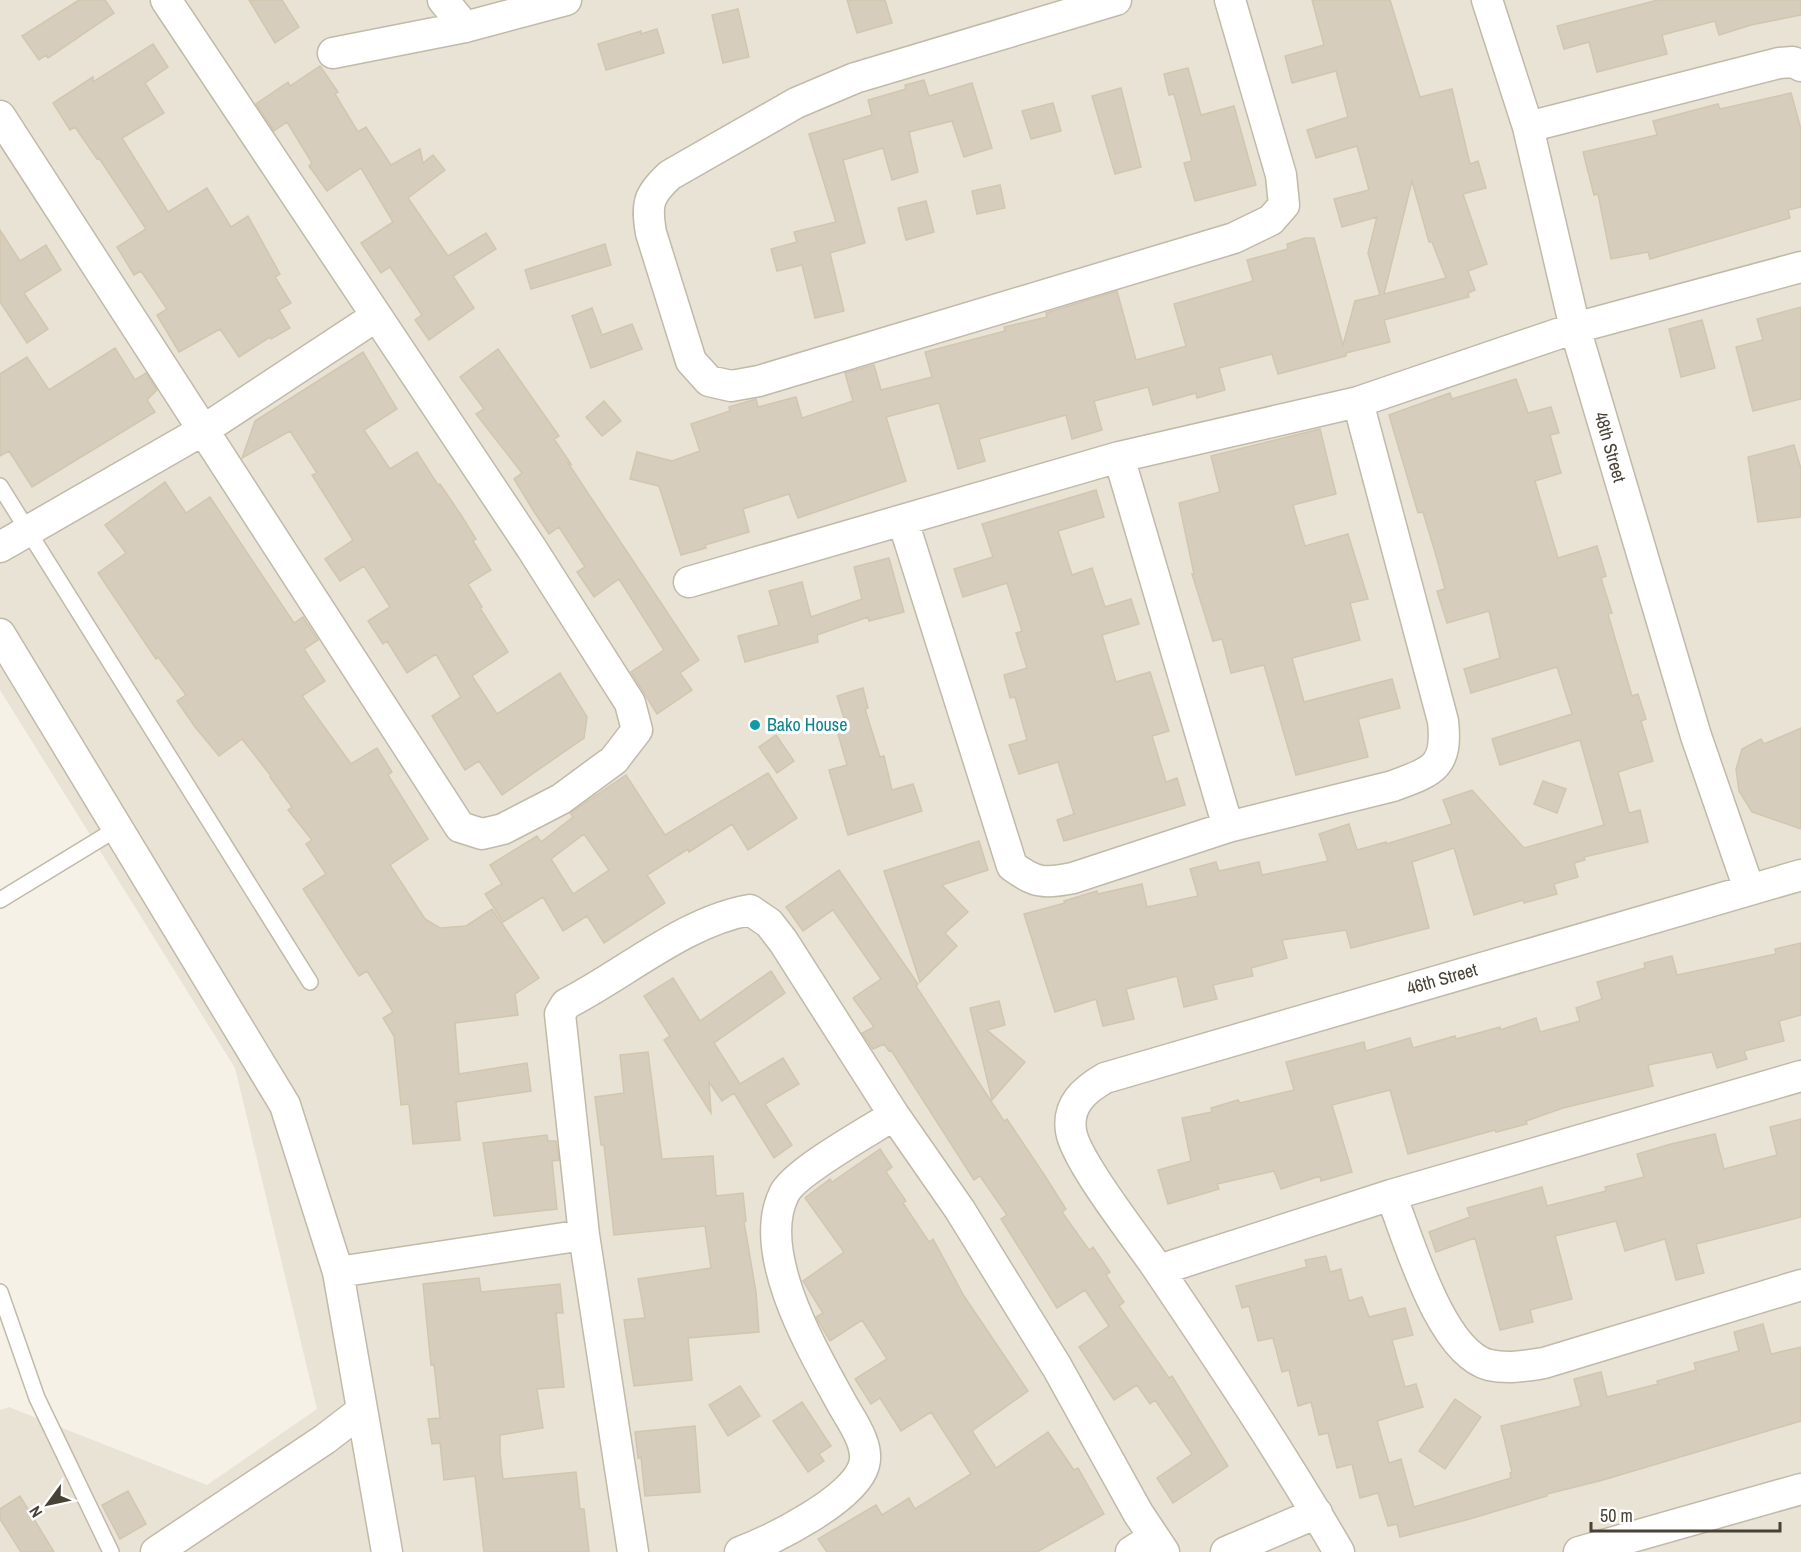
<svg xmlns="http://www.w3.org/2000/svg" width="1801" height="1552" font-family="'Archivo Narrow',sans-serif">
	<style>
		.residential { fill: #e9e3d5 }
		.building { fill: #d7cdbc; stroke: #d2c6af; stroke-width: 1.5; fill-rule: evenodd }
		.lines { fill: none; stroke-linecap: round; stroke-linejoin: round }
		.lane-casing { stroke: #c1baa9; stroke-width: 18 }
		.street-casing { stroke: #c1baa9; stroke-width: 33 }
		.lane { stroke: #fff; stroke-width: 15 }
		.street { stroke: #fff; stroke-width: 30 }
		.culture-dot { fill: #0f9aa8; stroke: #fff; stroke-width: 2 }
		.labels { text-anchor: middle; stroke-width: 6; stroke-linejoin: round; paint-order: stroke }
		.street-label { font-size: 18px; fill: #484236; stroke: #fff }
		.culture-label { font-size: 18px; fill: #0d838f; stroke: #fff; text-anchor: start }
	</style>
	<rect width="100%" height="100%" fill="#f5f1e7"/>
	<path class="residential" d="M 0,0 L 1801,0 L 1801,1552 L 0,1552 L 0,1410 L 9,1407 L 207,1485 L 317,1409 L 235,1068 L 0,690 Z"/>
	<path class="building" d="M 79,0 L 105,0 L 114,13 L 48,58 L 46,55 L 39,60 L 22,36 Z
		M 249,0 L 282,0 L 299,27 L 275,43 Z
		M 847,0 L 885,0 L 892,23 L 857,33 Z
		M 1312,0 L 1390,0 L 1420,97 L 1452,89 L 1470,164 L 1478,161 L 1486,188 L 1463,194 L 1487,264 L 1468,271 L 1475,290 L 1468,293 L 1469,297 L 1384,320 L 1390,342 L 1346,353 L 1346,356 L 1278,374 L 1272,354 L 1219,368 L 1225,390 L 1197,398 L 1196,393 L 1153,405 L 1148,387 L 1094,401 L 1102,430 L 1072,439 L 1066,415 L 979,439 L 985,461 L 958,469 L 939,403 L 886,417 L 906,481 L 798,518 L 789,494 L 743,509 L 749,532 L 705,545 L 706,548 L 681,555 L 659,486 L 630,479 L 637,452 L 672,461 L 700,451 L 691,424 L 730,411 L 729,407 L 756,399 L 758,407 L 796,397 L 802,418 L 853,401 L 845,373 L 874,365 L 881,390 L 932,377 L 925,352 L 1005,331 L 1004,327 L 1047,317 L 1046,313 L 1117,291 L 1136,360 L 1183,347 L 1186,346 L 1174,304 L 1253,281 L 1247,260 L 1288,249 L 1287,244 L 1305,238 L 1314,238 L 1343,345 L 1355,301 L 1380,295 L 1368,253 L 1377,217 L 1342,227 L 1334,199 L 1369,190 L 1357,146 L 1316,158 L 1307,130 L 1348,117 L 1336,71 L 1292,83 L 1285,56 L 1324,45 ZM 1412,181 L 1429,242 L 1432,242 L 1446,278 L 1384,294 Z
		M 1658,0 L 1801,0 L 1801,15 L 1751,25 L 1719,35 L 1715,21 L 1662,35 L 1667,54 L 1597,72 L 1589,42 L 1564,49 L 1557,26 Z
		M 738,9 L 749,57 L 723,63 L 712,15 Z
		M 657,29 L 664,53 L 606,70 L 598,44 L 641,31 L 641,34 Z
		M 153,44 L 168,67 L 145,83 L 164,113 L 122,138 L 168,212 L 207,188 L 231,227 L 248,216 L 280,274 L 275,277 L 291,303 L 279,310 L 290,328 L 271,339 L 270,337 L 239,357 L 220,329 L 179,352 L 157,315 L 167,309 L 141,271 L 134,275 L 117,247 L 146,229 L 99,158 L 97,159 L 75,127 L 70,130 L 53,103 L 93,77 L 93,82 Z
		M 320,66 L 338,92 L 335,94 L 358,132 L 366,127 L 391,165 L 420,149 L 423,163 L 433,155 L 445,170 L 408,198 L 448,256 L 486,233 L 496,249 L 453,276 L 474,308 L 429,340 L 415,320 L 422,315 L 390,267 L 381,273 L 361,243 L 393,222 L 361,168 L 327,191 L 309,166 L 312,163 L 287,122 L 274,131 L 256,104 L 288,82 L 290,86 Z
		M 1188,68 L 1201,115 L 1234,106 L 1256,185 L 1195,201 L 1184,163 L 1192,161 L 1174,94 L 1169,95 L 1164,74 Z
		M 924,80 L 929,96 L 972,83 L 992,148 L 964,157 L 952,121 L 909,132 L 918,172 L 892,180 L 883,148 L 843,160 L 865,243 L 830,253 L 844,311 L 815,318 L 802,265 L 777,271 L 771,249 L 797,242 L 794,232 L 836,222 L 809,134 L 872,115 L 868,100 L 906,89 L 905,85 Z
		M 1121,88 L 1141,167 L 1115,174 L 1092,96 Z
		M 1791,93 L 1801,129 L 1801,207 L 1788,210 L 1790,218 L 1650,259 L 1648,252 L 1611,259 L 1598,194 L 1594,195 L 1583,152 L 1657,135 L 1653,121 L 1718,104 L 1720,109 Z
		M 1053,103 L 1061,131 L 1031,139 L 1022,111 Z
		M 1000,185 L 1005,208 L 977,214 L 972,191 Z
		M 926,201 L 934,232 L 906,240 L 898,208 Z
		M 0,230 L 20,261 L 46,245 L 61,270 L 24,293 L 48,329 L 27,343 L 0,302 Z
		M 605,244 L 611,265 L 531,289 L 525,270 Z
		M 1801,307 L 1801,399 L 1753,411 L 1736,347 L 1763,340 L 1757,319 Z
		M 592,308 L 602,335 L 632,324 L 642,349 L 591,368 L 572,316 Z
		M 1702,320 L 1715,368 L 1681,377 L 1669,329 Z
		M 115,348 L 135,380 L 146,373 L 157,390 L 147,400 L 155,412 L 32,487 L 9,451 L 0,456 L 0,374 L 27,357 L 49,390 Z
		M 498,349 L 559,436 L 554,439 L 571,464 L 568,463 L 699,660 L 680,673 L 692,690 L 657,714 L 631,672 L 664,650 L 619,579 L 594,597 L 577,572 L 585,567 L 559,527 L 549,534 L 533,510 L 514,479 L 522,473 L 476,414 L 484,409 L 460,377 Z
		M 363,352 L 397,409 L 364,430 L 390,469 L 417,452 L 438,485 L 440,484 L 461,515 L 476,539 L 473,541 L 491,570 L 468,584 L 482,607 L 480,608 L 508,652 L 472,676 L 497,714 L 560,673 L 587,717 L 584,738 L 502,795 L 479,761 L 465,770 L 432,716 L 461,697 L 436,654 L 407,673 L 387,641 L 383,644 L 368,621 L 390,607 L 364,566 L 340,581 L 325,559 L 353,540 L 312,475 L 317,473 L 290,431 L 242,458 L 255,421 Z
		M 1516,379 L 1528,413 L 1551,407 L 1559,433 L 1550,435 L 1561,473 L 1535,481 L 1558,558 L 1597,546 L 1606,576 L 1601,578 L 1612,613 L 1608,614 L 1632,696 L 1638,694 L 1646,719 L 1641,721 L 1653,761 L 1618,772 L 1629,813 L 1640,810 L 1648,842 L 1584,857 L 1585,860 L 1574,863 L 1578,877 L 1554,884 L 1557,894 L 1524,903 L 1523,900 L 1474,915 L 1454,848 L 1412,862 L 1429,928 L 1351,948 L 1346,930 L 1282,940 L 1287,958 L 1251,968 L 1253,976 L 1213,985 L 1217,999 L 1184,1007 L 1177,976 L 1126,989 L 1134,1019 L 1103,1026 L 1096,999 L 1055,1012 L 1024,914 L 1065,903 L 1064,901 L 1097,891 L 1098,894 L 1142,884 L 1147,907 L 1198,896 L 1190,869 L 1216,862 L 1219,871 L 1259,862 L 1262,875 L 1328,861 L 1319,834 L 1349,824 L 1357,850 L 1386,842 L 1386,844 L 1452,824 L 1443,800 L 1472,790 L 1524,848 L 1604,825 L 1580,740 L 1500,765 L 1492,739 L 1572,714 L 1557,667 L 1471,693 L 1464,669 L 1500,658 L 1489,611 L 1447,623 L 1437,591 L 1445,589 L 1437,559 L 1423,512 L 1418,513 L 1389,415 L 1450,393 L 1452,399 Z
		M 604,401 L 621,421 L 602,436 L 586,417 Z
		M 1320,429 L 1336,494 L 1293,505 L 1305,546 L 1348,534 L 1368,599 L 1350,603 L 1360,640 L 1292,658 L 1304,702 L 1392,679 L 1400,708 L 1358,719 L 1368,757 L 1296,775 L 1264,665 L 1231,673 L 1222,639 L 1213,641 L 1192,574 L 1194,574 L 1179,503 L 1220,492 L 1211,456 Z
		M 1794,445 L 1801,469 L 1801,517 L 1758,522 L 1748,457 Z
		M 165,482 L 186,513 L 210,497 L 294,623 L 303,617 L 318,640 L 304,649 L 325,681 L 302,696 L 351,764 L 377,748 L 392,772 L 388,775 L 428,839 L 390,865 L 425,919 L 440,928 L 466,926 L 492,909 L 539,978 L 515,994 L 518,1015 L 455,1023 L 459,1074 L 527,1063 L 531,1091 L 456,1102 L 460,1140 L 413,1144 L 409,1104 L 401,1105 L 394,1036 L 383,1018 L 393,1012 L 367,971 L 359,976 L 303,889 L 326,874 L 306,844 L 312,840 L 288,810 L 292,807 L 270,777 L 271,776 L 242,739 L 219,756 L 195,727 L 177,701 L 186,695 L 158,657 L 156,659 L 98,573 L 126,553 L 105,525 Z
		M 1096,490 L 1104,517 L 1058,531 L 1072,575 L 1092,568 L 1105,607 L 1131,599 L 1139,624 L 1102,635 L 1116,682 L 1150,672 L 1169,731 L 1152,736 L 1166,782 L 1177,778 L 1185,805 L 1064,841 L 1057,820 L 1074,814 L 1058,762 L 1019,774 L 1009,745 L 1027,740 L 1015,697 L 1010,698 L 1004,675 L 1027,668 L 1016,633 L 1022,631 L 1007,583 L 963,597 L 954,569 L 993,557 L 982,524 Z
		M 889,558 L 904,612 L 869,621 L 868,617 L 817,635 L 818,642 L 745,662 L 738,636 L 779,625 L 769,591 L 802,582 L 811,617 L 862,599 L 854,567 Z
		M 863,688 L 868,708 L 865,709 L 880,757 L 884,756 L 892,790 L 913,784 L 922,811 L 848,835 L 829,770 L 847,765 L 837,731 L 847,728 L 837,696 Z
		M 1801,728 L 1801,829 L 1752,812 L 1739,791 L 1736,769 L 1742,749 L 1761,739 L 1764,744 Z
		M 776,735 L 794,761 L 777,773 L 759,747 Z
		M 768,773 L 797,818 L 748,850 L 732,824 L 689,852 L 688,849 L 647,875 L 665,903 L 604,943 L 587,916 L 563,931 L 543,897 L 503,922 L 485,894 L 502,884 L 490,865 L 537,836 L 541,842 L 573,817 L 570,813 L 626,775 L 665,835 ZM 584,834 L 609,870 L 573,894 L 551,859 Z
		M 1543,781 L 1566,789 L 1557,813 L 1534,804 Z
		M 979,841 L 988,870 L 942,885 L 968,912 L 945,933 L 957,946 L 920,982 L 884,871 Z
		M 839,870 L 918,984 L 916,986 L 1004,1121 L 1007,1119 L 1045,1176 L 1066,1209 L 1062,1212 L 1089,1250 L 1093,1247 L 1110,1272 L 1106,1275 L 1124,1302 L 1119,1306 L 1169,1378 L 1172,1376 L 1228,1466 L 1173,1503 L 1157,1478 L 1192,1454 L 1155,1400 L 1150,1404 L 1137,1385 L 1114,1400 L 1079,1347 L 1109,1326 L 1085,1290 L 1057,1308 L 1001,1219 L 1007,1215 L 980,1176 L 974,1180 L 891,1050 L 889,1051 L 884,1044 L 873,1049 L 862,1033 L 874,1027 L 853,998 L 881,979 L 833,910 L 803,931 L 786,907 Z
		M 1801,943 L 1801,1015 L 1779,1021 L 1784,1041 L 1744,1051 L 1747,1059 L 1717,1068 L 1712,1052 L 1648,1065 L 1653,1086 L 1563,1108 L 1526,1121 L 1527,1124 L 1496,1132 L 1495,1130 L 1408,1154 L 1390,1090 L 1332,1105 L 1352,1172 L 1321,1181 L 1320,1176 L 1281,1189 L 1274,1171 L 1217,1184 L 1219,1189 L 1168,1204 L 1158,1170 L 1191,1161 L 1182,1118 L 1212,1112 L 1211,1108 L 1238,1100 L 1240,1103 L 1294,1090 L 1286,1062 L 1364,1042 L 1366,1051 L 1410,1038 L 1413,1048 L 1455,1036 L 1456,1039 L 1500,1027 L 1500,1030 L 1536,1018 L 1540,1032 L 1580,1021 L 1576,1008 L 1602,999 L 1597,982 L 1645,968 L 1644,963 L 1672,956 L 1677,975 L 1776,954 L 1775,949 Z
		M 771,971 L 785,993 L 714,1043 L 740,1084 L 783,1058 L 799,1084 L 765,1104 L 792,1145 L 774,1158 L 734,1093 L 722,1101 L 709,1082 L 711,1113 L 664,1040 L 670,1036 L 644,996 L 673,978 L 700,1021 Z
		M 999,1001 L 1005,1025 L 987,1030 L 1025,1062 L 992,1100 L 970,1008 Z
		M 648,1052 L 662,1159 L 713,1156 L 716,1196 L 743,1193 L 746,1221 L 744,1222 L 756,1292 L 759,1332 L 688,1338 L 692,1380 L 634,1386 L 624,1320 L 645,1318 L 638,1279 L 711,1268 L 705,1226 L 614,1235 L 604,1145 L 601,1145 L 595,1097 L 624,1093 L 620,1055 Z
		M 1801,1119 L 1801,1217 L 1696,1244 L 1704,1273 L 1676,1280 L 1665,1239 L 1625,1251 L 1616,1221 L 1555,1236 L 1572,1299 L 1530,1310 L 1533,1322 L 1500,1330 L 1475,1238 L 1436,1252 L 1429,1232 L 1470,1217 L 1467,1208 L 1542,1187 L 1547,1206 L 1606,1191 L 1605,1187 L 1644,1177 L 1637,1154 L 1671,1144 L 1715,1134 L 1724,1169 L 1777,1155 L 1770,1127 Z
		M 547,1135 L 548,1141 L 556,1141 L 559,1160 L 552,1161 L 557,1209 L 494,1216 L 483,1143 Z
		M 880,1149 L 892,1167 L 886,1172 L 906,1201 L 903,1203 L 929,1242 L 933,1239 L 964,1296 L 1028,1391 L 972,1431 L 996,1468 L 1048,1432 L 1074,1470 L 1078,1468 L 1104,1514 L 1037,1552 L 827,1552 L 818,1539 L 876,1505 L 882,1515 L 909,1498 L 915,1509 L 971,1474 L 931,1412 L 901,1431 L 880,1398 L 871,1404 L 855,1379 L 887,1359 L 862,1320 L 830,1341 L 816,1317 L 823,1313 L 803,1281 L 844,1252 L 805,1198 L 830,1179 L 832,1182 Z
		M 1326,1256 L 1330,1272 L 1341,1269 L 1349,1301 L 1362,1297 L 1369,1317 L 1405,1308 L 1413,1335 L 1392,1340 L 1405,1387 L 1416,1384 L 1423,1407 L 1377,1421 L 1389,1463 L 1401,1459 L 1414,1507 L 1511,1478 L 1510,1473 L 1512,1472 L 1501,1426 L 1581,1406 L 1574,1379 L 1601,1372 L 1607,1397 L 1658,1384 L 1657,1381 L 1696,1370 L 1694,1363 L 1739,1351 L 1734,1332 L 1763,1324 L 1771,1354 L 1801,1347 L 1801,1421 L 1603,1480 L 1547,1494 L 1547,1496 L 1466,1520 L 1400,1537 L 1397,1524 L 1388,1526 L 1378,1493 L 1360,1498 L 1352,1464 L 1337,1468 L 1328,1433 L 1319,1435 L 1311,1402 L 1298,1406 L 1289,1370 L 1282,1372 L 1273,1338 L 1258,1341 L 1249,1306 L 1242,1308 L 1236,1286 L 1307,1267 L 1305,1260 Z
		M 479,1278 L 481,1292 L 560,1284 L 563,1313 L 556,1313 L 564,1387 L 537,1389 L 543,1428 L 500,1435 L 500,1453 L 503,1479 L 576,1472 L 580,1509 L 584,1509 L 589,1552 L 484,1552 L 475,1476 L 444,1480 L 440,1443 L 432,1444 L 428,1419 L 440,1418 L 434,1364 L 431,1365 L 423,1284 Z
		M 740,1386 L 760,1416 L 728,1436 L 709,1405 Z
		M 1455,1399 L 1481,1417 L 1445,1469 L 1419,1451 Z
		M 802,1402 L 831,1446 L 819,1454 L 824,1461 L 808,1472 L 773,1421 Z
		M 695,1426 L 700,1492 L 645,1496 L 641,1457 L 638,1458 L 635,1432 Z
		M 128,1491 L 146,1524 L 120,1539 L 102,1505 Z
		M 20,1496 L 54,1552 L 21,1552 L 0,1519 L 0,1509 Z"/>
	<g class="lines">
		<defs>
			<path id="lane" d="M 0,486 L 310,982
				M 0,900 L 118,828
				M 0,1292 L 37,1398 L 111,1552"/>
			<path id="street" d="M 443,0 L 465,27
				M 1116,0 L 855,78 L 796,103 L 670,175 C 648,195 646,204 651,233 L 691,361 L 709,381 L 731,386 L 759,381 L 1234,238 L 1271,220 L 1284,205 L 1281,175 L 1230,0
				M 1487,0 L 1528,127 L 1575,328 L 1696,736 L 1749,889
				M 333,53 L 465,27 L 566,0
				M 0,116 L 460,827 L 482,834 L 503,829 L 561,799 L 614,760 L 637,730 L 630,703 L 532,549 L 166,0
				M 1528,127 L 1779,63 L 1793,62 L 1801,66
				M 1119,457 L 1228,827
				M 903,521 L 1012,866 C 1035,883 1044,884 1073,878 L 1228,827 L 1393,786 C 1433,771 1448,767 1443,721 L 1358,402
				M 0,547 L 205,429 L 375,317
				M 689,582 L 1119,457 L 1358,402 L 1575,328 L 1801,267
				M 0,634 L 285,1105 L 338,1272 L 387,1552
				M 1391,1195 C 1409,1240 1440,1352 1489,1365 C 1508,1369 1525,1366 1544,1363 L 1801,1285
				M 1159,1270 L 1391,1195 L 1801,1076
				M 338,1272 L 584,1235
				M 156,1552 L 325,1439 L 360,1412
				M 633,1552 L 584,1235 L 560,1014 L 566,1004 C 625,974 685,921 750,910 L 769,923 L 783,941 L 894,1115 L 960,1210 L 1057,1367 L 1138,1513 L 1164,1552
				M 740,1552 C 772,1540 855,1499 864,1465 C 870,1444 850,1419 841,1402 C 813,1351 755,1253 784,1194 C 794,1172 871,1130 894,1115
				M 1131,1552 L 1153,1538
				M 1226,1552 L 1317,1513
				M 1339,1552 C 1283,1455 1220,1361 1158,1269 C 1139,1241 1075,1160 1071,1131 C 1067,1105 1084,1090 1105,1078 L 1801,875
				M 1579,1552 L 1801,1489"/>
		</defs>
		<use href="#lane" class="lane-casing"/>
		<use href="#street" class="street-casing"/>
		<use href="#lane" class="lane"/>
		<use href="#street" class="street"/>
	</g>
	<circle class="culture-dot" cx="755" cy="725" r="6"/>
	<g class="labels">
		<g class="street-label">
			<text transform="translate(1610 447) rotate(74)" y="6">48th Street</text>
			<text transform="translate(1442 979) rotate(-16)" y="6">46th Street</text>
		</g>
		<g class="culture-label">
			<text x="767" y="731">Bako House</text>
		</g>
	</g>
	<g transform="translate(48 1504) rotate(237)" stroke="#ffffff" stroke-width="4.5" paint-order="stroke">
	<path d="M0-4.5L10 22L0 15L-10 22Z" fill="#484236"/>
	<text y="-9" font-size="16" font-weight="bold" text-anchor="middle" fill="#484236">N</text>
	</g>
	<path d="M1591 1522v9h189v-9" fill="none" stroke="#484236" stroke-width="3"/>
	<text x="1600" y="1522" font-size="18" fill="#484236" stroke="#ffffff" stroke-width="4.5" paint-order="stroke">50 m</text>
</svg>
